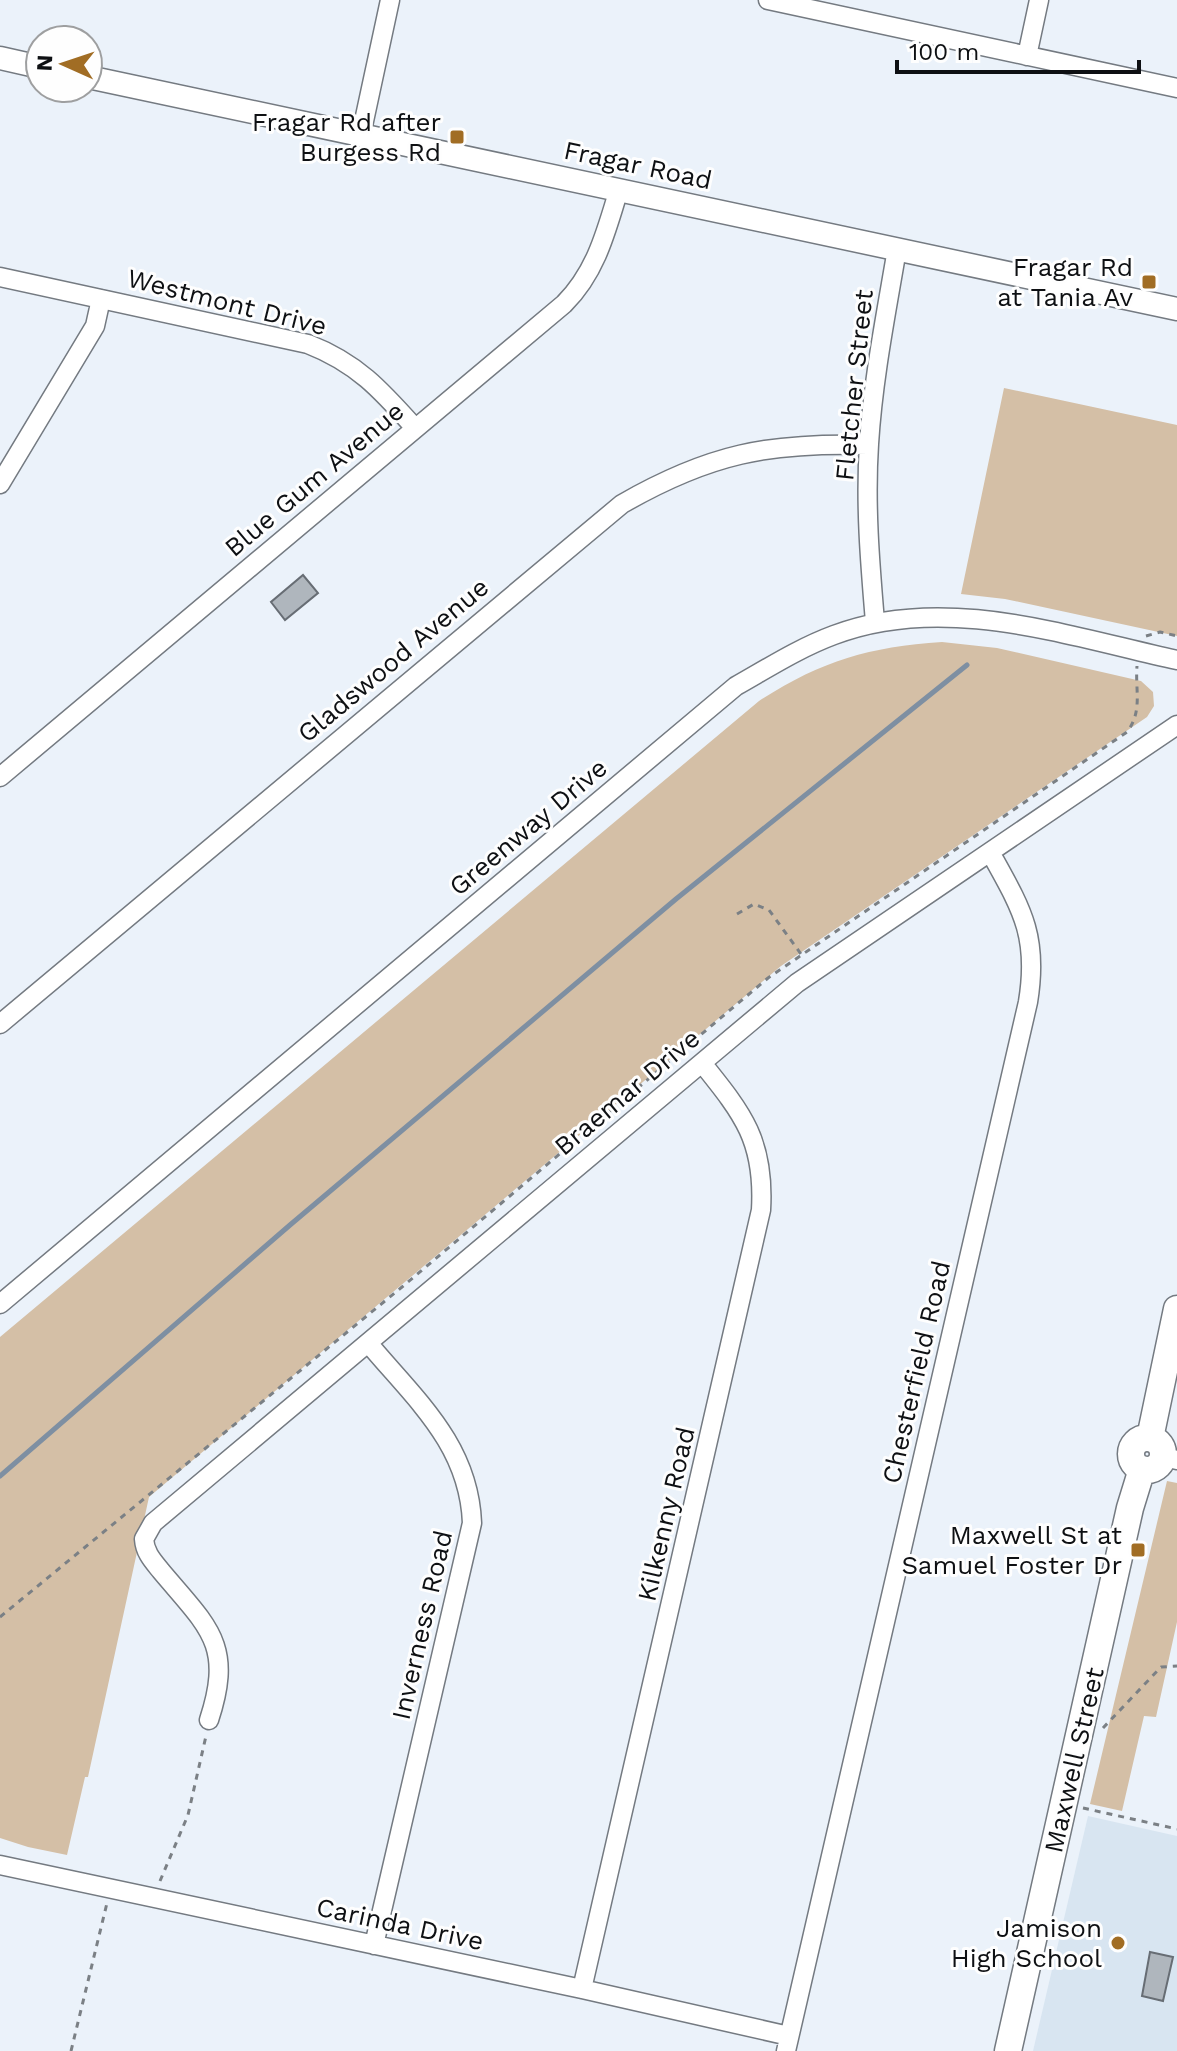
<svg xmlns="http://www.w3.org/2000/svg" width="1177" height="2051" font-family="'Work Sans',sans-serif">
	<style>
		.built { fill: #d8e5f1 }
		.green { fill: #d4bfa6 }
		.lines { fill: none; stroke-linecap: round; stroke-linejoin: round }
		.stream { stroke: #7e8fa2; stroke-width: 5 }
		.building { fill: #afb6bd; stroke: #676d74; stroke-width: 2 }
		.minor-casing { stroke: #747a81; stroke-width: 21 }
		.tertiary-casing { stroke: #747a81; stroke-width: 25 }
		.secondary-casing { stroke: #747a81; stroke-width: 29 }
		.path { stroke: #7b8085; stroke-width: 3; stroke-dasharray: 6 6; stroke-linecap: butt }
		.minor { stroke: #fff; stroke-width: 18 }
		.tertiary { stroke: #fff; stroke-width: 22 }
		.secondary { stroke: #fff; stroke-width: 26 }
		.poi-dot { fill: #a16d24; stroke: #fefefe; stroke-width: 3 }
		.labels { text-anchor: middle; stroke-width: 6; stroke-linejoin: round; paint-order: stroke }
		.poi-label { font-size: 26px; fill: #0e1013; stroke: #fefefe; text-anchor: end }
		.street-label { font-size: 26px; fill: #0e1013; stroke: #fefefe }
	</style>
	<rect width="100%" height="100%" fill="#ebf2fa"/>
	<path class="built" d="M 1088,1816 L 1177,1836 L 1177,2051 L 1033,2051 Z"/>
	<path class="green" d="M 1004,388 L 1177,425 L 1177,636 L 1005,599 L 961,594 Z
		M 942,642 L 997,648 L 1141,681 L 1153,692 L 1154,706 L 1147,717 L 781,966 L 149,1497 L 88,1777 L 85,1777 L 67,1855 L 28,1847 L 0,1838 L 0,1337 L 759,701 C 821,661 868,647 942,642 Z
		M 1167,1481 L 1177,1483 L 1177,1622 L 1156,1717 L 1144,1716 L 1122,1811 L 1090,1804 Z"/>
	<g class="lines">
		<path class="stream" d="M 0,1476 L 290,1225 L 676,899 L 967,665"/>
	</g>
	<path class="building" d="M 303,575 L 318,593 L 285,620 L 271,602 Z
		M 1150,1952 L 1173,1957 L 1163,2001 L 1142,1996 Z"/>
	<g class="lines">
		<defs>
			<path id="minor" d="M 768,0 L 1177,88
				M 1027,56 L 1039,0
				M 361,135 L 390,0
				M 0,277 L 308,344 C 357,363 381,390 415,428
				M 0,484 L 95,326 L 101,299
				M 875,622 C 870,563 865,504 869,444 C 873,379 886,314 897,249
				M 0,777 L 564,304 C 596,272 606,232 619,189
				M 0,1024 L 622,504 C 709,454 769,442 869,445
				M 0,1304 L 736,686 C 768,668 799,648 834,635 C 944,593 1067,636 1177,660
				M 369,1344 C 416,1400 469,1445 472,1523 L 374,1945
				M 1163,1457 L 1177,1460
				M 209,1720 C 234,1644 208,1627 161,1571 C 153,1561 145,1553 144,1539 L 153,1523 L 797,983 L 1177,725
				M 0,1865 L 582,1989 L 789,2036
				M 582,1989 L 761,1210 C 765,1141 743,1114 702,1063
				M 786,2051 L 1028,1002 C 1039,935 1021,908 990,852"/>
			<path id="tertiary" d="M 0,58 L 40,67
				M 88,77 L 1177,309"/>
			<path id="secondary" d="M1131 1454a16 16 0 1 1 32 0a16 16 0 1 1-32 0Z
				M 1150,1438 L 1177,1309
				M 1008,2051 L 1130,1508 L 1142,1469"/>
		</defs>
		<use href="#minor" class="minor-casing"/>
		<use href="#tertiary" class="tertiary-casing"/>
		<use href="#secondary" class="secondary-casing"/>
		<path class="path" d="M 1146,636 L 1160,632 L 1177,636
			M 737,914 L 754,904 L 769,910 L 801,954
			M 0,1617 L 402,1287 L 768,978 L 1127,732 C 1143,711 1135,690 1137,666
			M 1103,1728 L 1161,1667 L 1177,1666
			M 1083,1808 L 1177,1829
			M 160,1881 L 188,1815 L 206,1736
			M 71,2051 L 107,1903"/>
		<use href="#minor" class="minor"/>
		<use href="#tertiary" class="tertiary"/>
		<use href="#secondary" class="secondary"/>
	</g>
	<g class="poi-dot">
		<rect x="449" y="129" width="16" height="16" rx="4"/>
		<rect x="1141" y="274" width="16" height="16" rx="4"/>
		<rect x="1130" y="1542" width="16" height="16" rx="4"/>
		<circle cx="1118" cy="1943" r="8"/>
	</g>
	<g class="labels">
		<g class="poi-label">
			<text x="441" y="131">Fragar Rd after<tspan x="441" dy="30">Burgess Rd</tspan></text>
			<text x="1133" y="276">Fragar Rd<tspan x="1133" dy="30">at Tania Av</tspan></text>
			<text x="1122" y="1544">Maxwell St at<tspan x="1122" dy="30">Samuel Foster Dr</tspan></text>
			<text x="1102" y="1937">Jamison<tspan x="1102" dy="30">High School</tspan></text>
		</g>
		<g class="street-label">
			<text transform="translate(638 165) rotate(12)" y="9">Fragar Road</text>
			<text transform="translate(227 302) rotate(14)" y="9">Westmont Drive</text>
			<text transform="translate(854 385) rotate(-84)" y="9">Fletcher Street</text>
			<text transform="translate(314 479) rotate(-40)" y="9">Blue Gum Avenue</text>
			<text transform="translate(393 660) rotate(-40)" y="9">Gladswood Avenue</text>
			<text transform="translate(528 827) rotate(-40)" y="9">Greenway Drive</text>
			<text transform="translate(627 1092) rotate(-40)" y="9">Braemar Drive</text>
			<text transform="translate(916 1372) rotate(-77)" y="9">Chesterfield Road</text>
			<text transform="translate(666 1514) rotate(-77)" y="9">Kilkenny Road</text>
			<text transform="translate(422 1625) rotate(-77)" y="9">Inverness Road</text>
			<text transform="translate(1074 1760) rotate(-77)" y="9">Maxwell Street</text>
			<text transform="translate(400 1924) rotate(12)" y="9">Carinda Drive</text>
		</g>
	</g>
	<g transform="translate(64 64) rotate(273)"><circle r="38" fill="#fefefe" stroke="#9e9fa0" stroke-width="2"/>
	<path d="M0-6L14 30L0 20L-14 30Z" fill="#a16d24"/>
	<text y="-12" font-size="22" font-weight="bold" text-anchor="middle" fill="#0e1013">N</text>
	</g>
	<path d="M897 60v12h242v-12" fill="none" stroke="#0e1013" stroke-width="4"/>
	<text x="909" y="60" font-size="24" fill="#0e1013" stroke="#fefefe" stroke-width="6" paint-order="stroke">100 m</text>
</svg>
